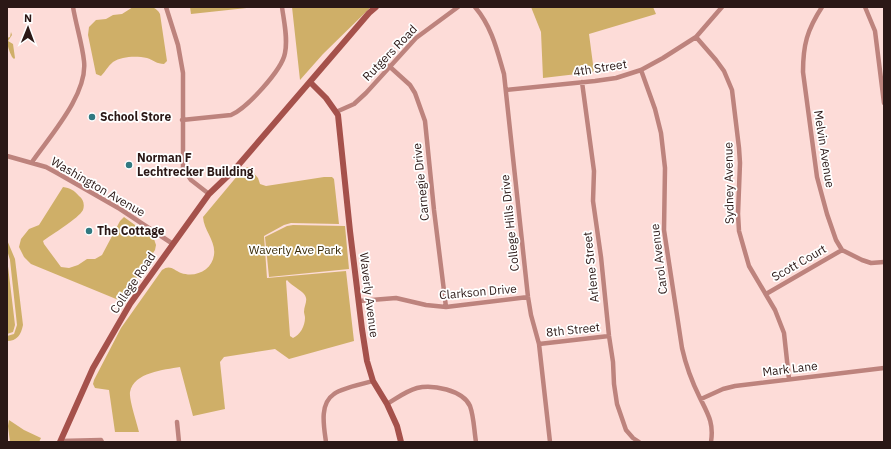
<svg xmlns="http://www.w3.org/2000/svg" width="891" height="449" font-family="'IBM Plex Sans',sans-serif">
	<style>
		.green { fill: #cfaf68; fill-rule: evenodd }
		.lines { fill: none; stroke-linecap: round; stroke-linejoin: round }
		.street { stroke: #bd837d; stroke-width: 4.5 }
		.secondary { stroke: #a5514b; stroke-width: 6 }
		.poi-dot { fill: #317981; stroke: #fff; stroke-width: 1.5 }
		.labels { text-anchor: middle; stroke-width: 3.5; stroke-linejoin: round; paint-order: stroke }
		.street-label { font-size: 12px; fill: #2b1816; stroke: #fff }
		.poi-label { font-size: 12px; font-weight: bold; fill: #2b1816; stroke: #fff; text-anchor: start }
		.park-label { font-size: 12px; fill: #382a07; stroke: #fff }
	</style>
	<rect width="100%" height="100%" fill="#fddcd8"/>
	<path class="green" d="M 133,7 C 143,7 155,4 160,14 L 167,61 L 164,64 C 157,64 153,60 147,58 C 137,56 122,56 113,62 C 108,66 105,72 101,76 L 96,74 L 88,35 L 89,27 L 96,20 L 106,19 L 113,15 L 122,14 Z
		M 190,7 L 257,7 L 191,14 Z
		M 292,7 L 371,7 L 323,54 L 300,80 Z
		M 531,7 L 653,7 L 656,14 L 589,34 L 594,72 L 543,78 L 541,32 Z
		M 11,32 L 12,35 L 8,41 L 13,44 L 15,58 L 14,59 L 12,57 C 9,51 7,45 7,38 L 10,37 Z
		M 248,167 L 258,178 L 260,184 L 266,186 L 324,177 L 332,177 L 334,179 L 339,224 L 291,223 L 284,225 L 264,236 L 267,278 L 346,271 L 354,341 L 289,359 L 275,349 L 224,357 L 220,362 L 225,409 L 193,416 L 180,367 C 164,370 134,372 130,392 C 129,400 137,423 139,432 L 115,432 L 109,390 L 95,388 L 93,384 L 94,380 L 121,328 L 162,270 C 170,264 174,270 181,273 C 196,278 212,270 214,255 C 216,241 204,231 203,217 L 243,169 ZM 287,280 C 292,286 301,290 304,294 C 309,300 304,305 304,312 C 304,313 305,316 305,318 C 305,326 300,335 293,338 L 290,336 L 286,281 Z
		M 63,187 C 70,188 74,190 79,196 C 83,199 85,204 83,210 C 79,218 51,235 43,241 L 44,244 L 61,267 L 69,268 L 78,265 L 87,259 L 95,259 L 102,255 L 120,221 L 124,217 L 154,239 L 156,245 L 155,250 L 121,301 L 31,264 L 24,257 L 19,247 L 21,239 L 29,229 L 39,225 Z
		M 293,225 L 345,226 L 349,269 L 269,277 L 265,237 L 287,226 Z
		M 7,240 L 15,259 L 23,325 C 21,335 17,341 7,341 L 7,336 L 14,334 L 17,325 L 10,260 L 7,250 Z
		M 7,258 L 15,325 L 13,332 L 7,334 Z
		M 9,420 L 24,430 L 41,438 L 39,442 L 10,442 L 8,426 Z"/>
	<g class="lines">
		<path class="street" d="M 166,7 L 178,45 L 183,73 L 183,168 L 191,180 L 209,194
			M 475,7 C 492,27 497,50 504,74 L 528,297 L 531,315 L 539,344 L 550,442
			M 822,7 C 807,30 803,45 803,72 L 817,177 L 827,214 L 836,240 L 842,250 L 862,260 L 871,263 L 884,262
			M 865,7 L 875,31 L 884,103
			M 696,37 L 716,60 L 724,71 L 732,90 L 739,148 L 740,163 L 738,214 L 739,231 L 749,266 L 775,310 L 784,333 L 789,379
			M 389,66 L 410,85 L 415,93 L 425,121 L 434,210 L 446,307
			M 641,70 L 655,109 L 661,133 L 665,168 L 664,230 L 682,348 C 686,366 692,382 700,398 C 708,414 714,423 711,442
			M 582,82 L 594,171 L 593,201 L 601,257 L 609,336 L 613,362 L 614,384 L 617,404 L 626,430 L 633,438 L 639,442
			M 506,90 L 595,81 L 616,78 L 641,70 L 663,58 L 696,37 L 722,7
			M 336,112 L 354,104 L 366,93 L 416,38 L 458,7
			M 182,120 L 231,115 C 247,108 282,70 285,53 C 288,38 284,22 282,7
			M 7,156 L 46,167 L 57,173 L 120,209 L 173,244
			M 32,162 C 50,136 88,94 84,61 C 82,43 76,25 73,7
			M 766,294 L 842,250
			M 359,301 L 396,298 L 426,305 L 446,307 L 528,297
			M 539,344 L 609,336
			M 701,399 L 723,389 L 735,386 L 884,368
			M 387,404 C 397,398 406,391 417,388 C 432,384 463,390 470,406 C 474,417 474,430 476,442
			M 177,422 L 179,442
			M 60,441 L 101,440 L 102,442
			M 326,442 C 324,427 319,404 334,394 C 340,389 365,383 373,381"/>
		<path class="secondary" d="M 310,82 L 326,98 L 338,115 L 350,231 L 362,329 L 367,361 L 373,381 L 387,404 L 397,426 L 401,442
			M 60,442 L 93,368 L 130,304 L 209,194 L 235,169 L 369,13 L 376,7"/>
	</g>
	<g class="poi-dot">
		<circle cx="92" cy="117" r="4"/>
		<circle cx="129" cy="165" r="4"/>
		<circle cx="89" cy="231" r="4"/>
	</g>
	<g class="labels">
		<g class="street-label">
			<text transform="translate(390 53) rotate(-46)" y="4">Rutgers Road</text>
			<text transform="translate(600 68) rotate(-9)" y="4">4th Street</text>
			<text transform="translate(824 149) rotate(81)" y="4">Melvin Avenue</text>
			<text transform="translate(421 182) rotate(-96)" y="4">Carnegie Drive</text>
			<text transform="translate(729 183) rotate(-91)" y="4">Sydney Avenue</text>
			<text transform="translate(98 187) rotate(30)" y="4">Washington Avenue</text>
			<text transform="translate(510 223) rotate(-96)" y="4">College Hills Drive</text>
			<text transform="translate(659 259) rotate(-97)" y="4">Carol Avenue</text>
			<text transform="translate(799 263) rotate(-30)" y="4">Scott Court</text>
			<text transform="translate(591 267) rotate(-96)" y="4">Arlene Street</text>
			<text transform="translate(133 283) rotate(-56)" y="4">College Road</text>
			<text transform="translate(478 292) rotate(-5)" y="4">Clarkson Drive</text>
			<text transform="translate(369 295) rotate(83)" y="4">Waverly Avenue</text>
			<text transform="translate(573 330) rotate(-6)" y="4">8th Street</text>
			<text transform="translate(790 369) rotate(-7)" y="4">Mark Lane</text>
		</g>
		<g class="poi-label">
			<text x="100" y="121">School Store</text>
			<text x="137" y="162">Norman F<tspan x="137" dy="14">Lechtrecker Building</tspan></text>
			<text x="97" y="235">The Cottage</text>
		</g>
		<g class="park-label">
			<text x="295" y="254">Waverly Ave Park</text>
		</g>
	</g>
	<rect width="891" height="449" fill="none" stroke="#2b1816" stroke-width="16"/>
	<g transform="translate(28 28) rotate(1)" stroke="#ffffff" stroke-width="3" paint-order="stroke">
	<path d="M0-3L7 15L0 10L-7 15Z" fill="#2b1816"/>
	<text y="-6" font-size="11" font-weight="bold" text-anchor="middle" fill="#2b1816">N</text>
	</g>
</svg>
